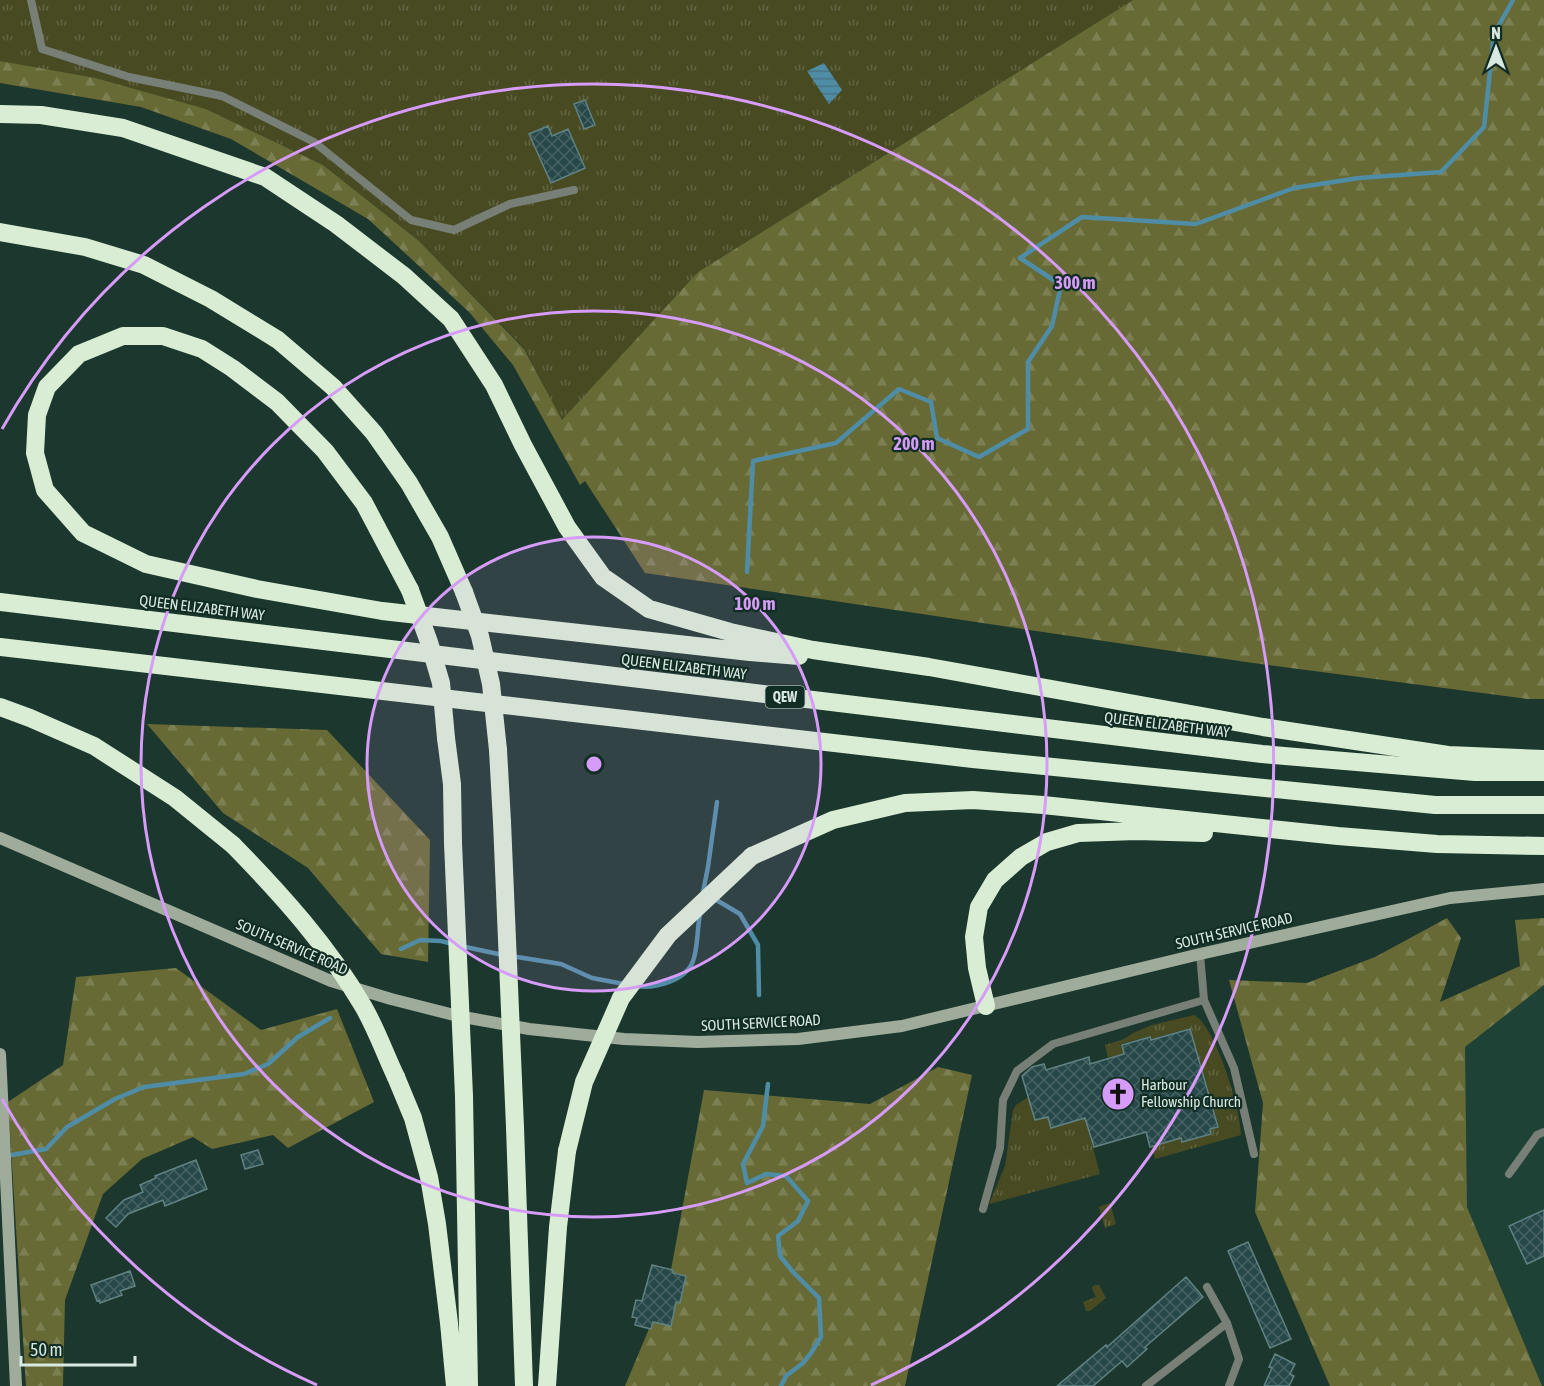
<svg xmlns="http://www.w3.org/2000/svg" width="1544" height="1386" font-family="'Asap Condensed',sans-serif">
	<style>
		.built { fill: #1e4236 }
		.grass { fill: url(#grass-tufts) }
		.forest { fill: url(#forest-firs) }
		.water { fill: url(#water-rules) }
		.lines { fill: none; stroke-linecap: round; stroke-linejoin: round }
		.stream { stroke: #4f8da6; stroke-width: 4.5 }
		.building { fill: url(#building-cross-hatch); stroke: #608283; stroke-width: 1.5 }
		.lane { stroke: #777f76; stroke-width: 8 }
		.secondary { stroke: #9fac9c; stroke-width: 12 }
		.highway { stroke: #d9edd4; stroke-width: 18 }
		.highway-bridge { stroke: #d9edd4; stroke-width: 18 }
		.ring { fill: none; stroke: #d79bf9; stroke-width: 3 }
		.labels { text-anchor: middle; stroke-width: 4.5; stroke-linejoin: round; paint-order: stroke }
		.shield { fill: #112d24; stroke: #9db1a9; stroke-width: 1.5 }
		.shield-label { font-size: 14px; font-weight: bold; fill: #d9e9e2 }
		.street-label { font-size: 15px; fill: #d9e9e2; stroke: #112d24 }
		.poi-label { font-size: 15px; fill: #d9e9e2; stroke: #112d24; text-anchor: start }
		.centre { fill: #d79bf9; stroke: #112d24; stroke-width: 3 }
		.ring-label { font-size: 18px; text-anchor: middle; font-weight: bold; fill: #d79bf9; stroke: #112d24; stroke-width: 4.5; stroke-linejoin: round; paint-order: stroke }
	</style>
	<defs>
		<pattern id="grass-tufts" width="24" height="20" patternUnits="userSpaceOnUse" patternTransform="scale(1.5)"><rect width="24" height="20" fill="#484a22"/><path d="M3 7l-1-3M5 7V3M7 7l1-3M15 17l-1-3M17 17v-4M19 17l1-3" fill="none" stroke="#626442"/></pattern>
		<pattern id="forest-firs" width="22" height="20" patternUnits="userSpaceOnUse" patternTransform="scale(1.5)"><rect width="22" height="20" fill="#676a35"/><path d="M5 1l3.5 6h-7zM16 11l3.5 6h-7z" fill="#7c7f52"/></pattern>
		<pattern id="water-rules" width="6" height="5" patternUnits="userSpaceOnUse" patternTransform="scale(1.5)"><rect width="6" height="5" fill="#4f8da6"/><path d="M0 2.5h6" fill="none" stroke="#4a7484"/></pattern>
		<pattern id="building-cross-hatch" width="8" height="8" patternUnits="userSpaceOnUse" patternTransform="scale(1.5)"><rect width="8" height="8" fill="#274849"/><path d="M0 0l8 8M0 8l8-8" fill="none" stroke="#466263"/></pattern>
	</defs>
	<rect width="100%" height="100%" fill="#1c372d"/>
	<path class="built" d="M 1544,985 L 1544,1386 L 1542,1386 L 1467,1207 L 1465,1047 Z"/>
	<path class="grass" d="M 0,0 L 1133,0 L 698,272 L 562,421 L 524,348 L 419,241 L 323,165 L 206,109 L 0,61 Z
		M 1194,1015 C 1216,1026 1241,1111 1241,1135 L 1155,1159 L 1152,1146 L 1181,1138 L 1182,1142 L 1211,1134 L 1210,1130 L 1219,1127 L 1190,1028 L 1151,1039 L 1150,1036 L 1121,1044 L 1124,1054 L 1108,1058 L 1105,1045 L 1124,1039 L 1133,1033 L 1152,1025 Z
		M 1028,1097 L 1035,1120 L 1048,1117 L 1051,1128 L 1085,1118 L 1100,1174 L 989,1204 L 1005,1166 L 1013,1110 L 1016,1105 Z
		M 1110,1203 L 1116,1224 L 1105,1228 L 1099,1207 Z
		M 1095,1285 L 1099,1285 L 1106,1298 L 1090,1311 L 1086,1311 L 1083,1302 L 1096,1297 L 1092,1289 L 1092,1287 Z"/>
	<path class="forest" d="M 1133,0 L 1544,0 L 1544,699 L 1527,699 L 1246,662 L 645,573 L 585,481 L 580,485 L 513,365 L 469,312 L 368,219 L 231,139 L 141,107 L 0,83 L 0,61 L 95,78 L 206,109 L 323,165 L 419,241 L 524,349 L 562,420 L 698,272 Z
		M 147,724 L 327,730 L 430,840 L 428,962 L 381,954 L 308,868 L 223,813 Z
		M 1447,918 L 1461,938 L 1440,1002 L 1520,966 L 1515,920 L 1544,918 L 1544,985 L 1465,1047 L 1467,1207 L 1542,1386 L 1330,1386 L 1255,1212 L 1263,1103 L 1229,980 L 1307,983 L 1375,957 Z
		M 176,968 L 261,1030 L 337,1009 L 374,1102 L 288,1148 L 273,1135 L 212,1149 L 193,1137 L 142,1159 L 103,1194 L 65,1300 L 63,1386 L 26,1386 L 8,1102 L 63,1065 L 76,977 Z
		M 938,1067 L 972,1075 L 905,1386 L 625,1386 L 669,1281 L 704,1090 L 870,1104 Z"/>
	<path class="water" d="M 824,63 L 842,90 L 829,104 L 807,71 Z"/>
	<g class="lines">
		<path class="stream" d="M 747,572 L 753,461 L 836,443 L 899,389 L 931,402 L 937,438 L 979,457 L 1028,429 L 1028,362 L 1052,326 L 1061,285 L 1020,258 L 1082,217 L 1196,224 L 1294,188 L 1359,178 L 1441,172 L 1484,127 L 1494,34 L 1513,0
			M 706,893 L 703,892 L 708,867 L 717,802
			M 713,898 L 740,914 L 758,945 L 759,995
			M 461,946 L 503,955
			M 401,949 L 420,940 L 441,941 L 453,944
			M 511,956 L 561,964 L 592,978 L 624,984
			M 636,986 C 654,989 686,981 693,961 C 698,948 697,929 700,914
			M 768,1084 L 763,1126 L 743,1164 L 747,1183 L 766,1174 L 786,1176 L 808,1201 L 798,1221 L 778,1236 L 780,1256 L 793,1272 L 819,1298 L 821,1337 L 811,1353 L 803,1363 L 786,1376 L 781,1386
			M 6,1156 L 46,1149 L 67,1127 L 115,1099 L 144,1087 L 244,1074 L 268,1064 L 298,1037 L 330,1018"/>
	</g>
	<path class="building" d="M 585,100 L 595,125 L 584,129 L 574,104 Z
		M 548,126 L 552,136 L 568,129 L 585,168 L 551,183 L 529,134 Z
		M 1190,1029 L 1218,1127 L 1210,1129 L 1211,1134 L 1182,1142 L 1181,1138 L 1150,1147 L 1146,1132 L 1094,1147 L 1085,1118 L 1051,1128 L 1048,1117 L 1035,1120 L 1022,1076 L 1032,1067 L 1044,1064 L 1046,1070 L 1089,1057 L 1090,1064 L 1124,1054 L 1122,1045 L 1150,1037 L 1151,1040 Z
		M 258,1150 L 263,1164 L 245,1169 L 241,1155 Z
		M 196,1160 L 207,1189 L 165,1206 L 163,1200 L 128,1214 L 116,1227 L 106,1218 L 124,1200 L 143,1192 L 140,1185 L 156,1178 L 155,1176 Z
		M 1544,1210 L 1544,1256 L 1527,1264 L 1509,1226 Z
		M 1248,1242 L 1291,1339 L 1270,1348 L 1228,1251 Z
		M 652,1265 L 673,1270 L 673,1273 L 686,1276 L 680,1303 L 676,1302 L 671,1326 L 653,1322 L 651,1329 L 635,1325 L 637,1318 L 632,1317 L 636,1300 L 642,1301 Z
		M 130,1271 L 135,1286 L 120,1291 L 122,1295 L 100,1303 L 99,1300 L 97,1301 L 91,1285 Z
		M 1186,1277 L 1203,1297 L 1145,1347 L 1147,1349 L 1127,1367 L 1122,1361 L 1093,1386 L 1057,1386 L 1106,1345 L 1107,1347 Z
		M 1275,1354 L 1295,1364 L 1290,1374 L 1294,1376 L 1289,1386 L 1264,1386 L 1272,1368 L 1269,1367 Z"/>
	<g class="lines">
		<path class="lane" d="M 31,0 L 42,49 L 129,77 L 222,96 L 314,142 L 411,220 L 454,230 L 510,204 L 574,190
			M 1200,954 L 1204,1000 L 1234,1068 L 1254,1154
			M 1509,1174 L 1537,1135 L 1544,1132
			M 983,1209 L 1000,1148 L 1003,1100 L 1017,1071 L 1053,1044 L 1204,1000
			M 1207,1287 L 1227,1323 L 1239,1359 L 1229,1386
			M 1146,1386 L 1227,1323"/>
		<path class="secondary" d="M 0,838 L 331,981 L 391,999 L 458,1016 L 529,1029 L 624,1039 L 698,1042 L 798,1039 L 902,1026 L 1200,954 L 1450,898 L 1544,889
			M 0,1054 L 16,1386"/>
		<path class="highway" d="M 0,114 L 41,115 L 123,128 L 265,177 L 336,224 L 404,276 L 451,319 L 494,385 L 523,445 L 567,527 L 603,577 L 649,609 L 730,632 L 813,650 L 929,667 L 1263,727 L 1448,755 L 1544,759
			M 0,232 L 85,247 L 144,265 L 211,299 L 278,340 L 333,387 L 374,433 L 409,483 L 440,537 L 464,592
			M 410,590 L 364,503 L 325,451 L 277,402 L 232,368 L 202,349 L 163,336 L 123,336 L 79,354 L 47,387 L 37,415 L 35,453 L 45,490 L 83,533 L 146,564 L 257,589 L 382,611 L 750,652 L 799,656
			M 0,602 L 1262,754 L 1475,772 L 1544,772
			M 0,647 L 973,759 L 1435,805 L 1544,805
			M 0,707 L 30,718 L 94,746 L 175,798 L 233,845
			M 446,738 L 452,784 L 453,843
			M 498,750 L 502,822
			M 752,856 L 833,820 L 905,803 L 973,800 L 1043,805 L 1338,836 L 1437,844 L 1544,846
			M 986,1006 L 977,968 L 974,937 L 979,907 L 995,880 L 1021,857 L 1047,842 L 1078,833 L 1137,831 L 1204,833
			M 396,1077 L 413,1118 L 429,1177 L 437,1224 L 449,1323 L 455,1386
			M 464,1096 L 469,1386
			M 515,1127 L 524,1386
			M 547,1386 L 558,1227 L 567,1151"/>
		<path class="highway-bridge" d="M 410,590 L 429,642 L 441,683 L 446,738
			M 464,592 L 480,636 L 491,684 L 498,750
			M 502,822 L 515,1127
			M 453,843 L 464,1096
			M 233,845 C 281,894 328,946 363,1006 C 376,1028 385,1054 396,1077
			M 567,1151 L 584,1082 L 621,998 L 668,935 L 752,856"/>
	</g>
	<circle cx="594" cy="764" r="227" fill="#d79bf9" fill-opacity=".12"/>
	<g class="ring">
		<circle cx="594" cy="764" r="227"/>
		<circle cx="594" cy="764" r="453"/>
		<path d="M317 1385A680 680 0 0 1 2 1099M2 429A680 680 0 1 1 871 1385"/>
	</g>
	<defs>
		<symbol id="church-disc" viewBox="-11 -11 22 22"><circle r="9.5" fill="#d79bf9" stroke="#112d24"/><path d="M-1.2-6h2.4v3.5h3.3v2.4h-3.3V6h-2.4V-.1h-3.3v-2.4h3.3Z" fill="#111"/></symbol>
	</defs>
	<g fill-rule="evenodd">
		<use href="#church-disc" x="1099" y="1075" width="38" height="38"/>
	</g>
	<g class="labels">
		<rect class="shield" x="765.5" y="686" width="39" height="22" rx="4.5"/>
		<g class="shield-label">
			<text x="785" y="702">QEW</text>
		</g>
		<g class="street-label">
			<text transform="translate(202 608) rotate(7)" y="5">QUEEN ELIZABETH WAY</text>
			<text transform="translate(684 667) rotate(7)" y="5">QUEEN ELIZABETH WAY</text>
			<text transform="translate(1167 725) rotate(7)" y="5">QUEEN ELIZABETH WAY</text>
			<text transform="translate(1234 931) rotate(-13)" y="5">SOUTH SERVICE ROAD</text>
			<text transform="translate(292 947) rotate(23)" y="5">SOUTH SERVICE ROAD</text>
			<text transform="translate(761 1023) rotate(-3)" y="5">SOUTH SERVICE ROAD</text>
		</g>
		<g class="poi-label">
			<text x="1141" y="1090">Harbour<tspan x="1141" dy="17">Fellowship Church</tspan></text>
		</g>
	</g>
	<circle cx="594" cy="764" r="9" class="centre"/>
	<g class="ring-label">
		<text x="1075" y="289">300 m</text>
		<text x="914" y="450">200 m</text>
		<text x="755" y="610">100 m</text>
	</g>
	<g transform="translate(1496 48)" stroke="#112d24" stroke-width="4.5" paint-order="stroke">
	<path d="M0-4.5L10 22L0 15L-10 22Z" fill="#d9e9e2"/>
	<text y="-9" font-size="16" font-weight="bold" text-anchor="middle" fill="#d9e9e2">N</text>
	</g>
	<path d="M21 1356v9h114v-9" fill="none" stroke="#d9e9e2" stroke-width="3"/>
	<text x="30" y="1356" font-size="18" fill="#d9e9e2" stroke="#112d24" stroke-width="4.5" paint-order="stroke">50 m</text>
</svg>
